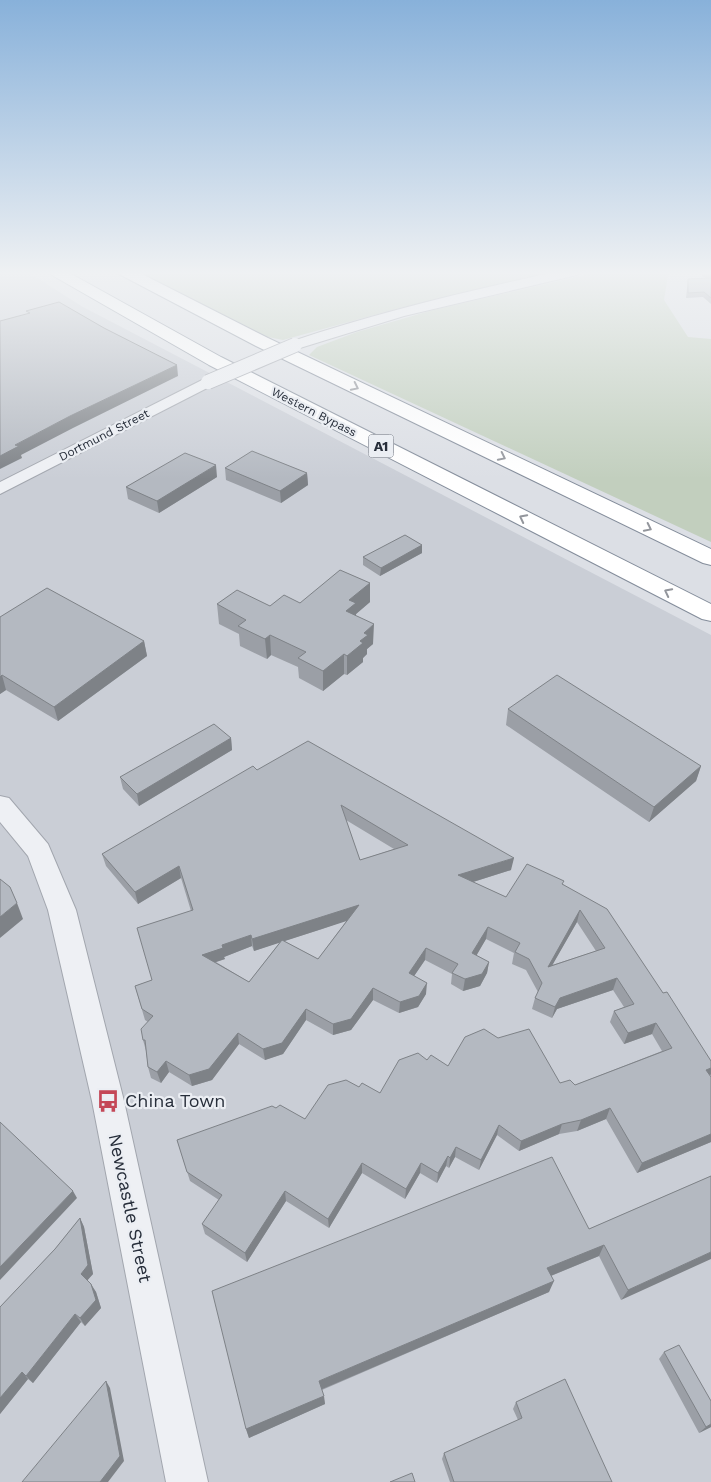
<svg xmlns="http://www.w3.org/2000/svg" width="711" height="1482" font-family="'Work Sans',sans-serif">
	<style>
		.built { fill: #caced6 }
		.green { fill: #c2cfbe }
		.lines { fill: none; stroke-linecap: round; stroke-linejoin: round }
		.minor-casing { stroke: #a2a6ae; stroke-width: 2 }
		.highway-casing { stroke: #848d9b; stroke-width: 2 }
		.minor { fill: #eef0f4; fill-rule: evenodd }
		.highway { fill: #fff; fill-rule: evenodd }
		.minor-bridge-casing { stroke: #a2a6ae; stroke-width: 16; stroke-linecap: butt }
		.minor-bridge { stroke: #eef0f4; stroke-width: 14 }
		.wall { fill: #9b9fa6; fill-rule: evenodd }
		.shaded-wall { fill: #7e8287 }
		.building { fill: #b4b9c1; stroke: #7e8287; fill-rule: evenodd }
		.oneway { stroke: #93969c }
		.labels { text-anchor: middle; stroke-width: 4.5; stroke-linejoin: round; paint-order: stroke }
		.far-street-label { font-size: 12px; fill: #272e3a; stroke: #ebeef3 }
		.shield { fill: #ebeef3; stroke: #626872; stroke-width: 1 }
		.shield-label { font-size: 14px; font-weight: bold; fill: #272e3a }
		.near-poi-label { font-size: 18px; fill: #272e3a; stroke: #ebeef3; text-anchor: start }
		.near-street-label { font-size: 18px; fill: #272e3a; stroke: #ebeef3 }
	</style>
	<rect width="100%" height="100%" fill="#dcdfe5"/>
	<path class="built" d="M 0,271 L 26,271 L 83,307 L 711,635 L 711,1482 L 0,1482 Z"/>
	<path class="green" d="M 137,271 L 558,271 L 396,309 L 283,340 L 268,337 L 183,296 Z
		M 602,271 L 672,271 L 668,275 L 664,300 L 688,337 L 711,339 L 711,542 L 309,355 L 317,347 L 357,332 L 433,310 Z"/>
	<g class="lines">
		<defs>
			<path id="minor" d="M 559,271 L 583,271 L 577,275 L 404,316 L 300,348 L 290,348 L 288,345 L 290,342 C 378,312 468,291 559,271 Z
				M 208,377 L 213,379 L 216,382 L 213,385 L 0,494 L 0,482 Z
				M 0,796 L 9,798 L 48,844 L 76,910 L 124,1101 L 208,1482 L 166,1482 L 92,1101 L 48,910 L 28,856 L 0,822 Z"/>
			<path id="highway" d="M 48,271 L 66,271 L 221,357 L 711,604 L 711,621 L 702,619 L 209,365 L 50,274 Z
				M 117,271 L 136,271 L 268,338 L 711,549 L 711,565 L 703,563 L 256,346 L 119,274 Z"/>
		</defs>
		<use href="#minor" class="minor-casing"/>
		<use href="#highway" class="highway-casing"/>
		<use href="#minor" class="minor"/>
		<use href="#highway" class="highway"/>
		<defs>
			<path id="minor-bridge" d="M 208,382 L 295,345"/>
		</defs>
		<use href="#minor-bridge" class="minor-bridge-casing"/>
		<use href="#minor-bridge" class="minor-bridge"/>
	</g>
	<path class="wall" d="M 697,271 L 711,271 L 711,304 L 703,297 L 686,298 L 688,279 L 705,278 Z
		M 225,468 L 307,473 L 308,485 L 281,503 L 226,480 Z
		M 217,477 L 159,513 L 128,499 L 126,487 Z
		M 422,545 L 422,553 L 380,576 L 363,565 L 363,557 Z
		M 370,583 L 370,602 L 356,614 L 356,616 L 373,644 L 367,649 L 367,654 L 363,658 L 363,662 L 347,675 L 344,674 L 323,691 L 299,678 L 298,667 L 271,655 L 267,659 L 240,646 L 239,634 L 219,624 L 217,604 L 270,606 L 300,603 Z
		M 0,617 L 144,641 L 147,656 L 58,721 L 6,690 L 0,694 Z
		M 508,709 L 701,766 L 696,781 L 649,822 L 506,725 Z
		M 231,738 L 232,750 L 139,806 L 123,789 L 120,777 Z
		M 257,770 L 511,870 L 473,882 L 506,897 L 563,884 L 663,993 L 711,1061 L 711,1074 L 710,1075 L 711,1077 L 711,1142 L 637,1173 L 606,1119 L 577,1131 L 559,1134 L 519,1151 L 497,1135 L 479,1170 L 455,1157 L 449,1168 L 446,1166 L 437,1183 L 420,1173 L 405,1199 L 362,1173 L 329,1228 L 286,1201 L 247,1262 L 205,1234 L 202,1224 L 219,1200 L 190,1181 L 177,1140 L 276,1108 L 305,1119 L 359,1087 L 380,1093 L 427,1060 L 448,1066 L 575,1085 L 662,1051 L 652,1034 L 624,1044 L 610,1022 L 614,1011 L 624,1007 L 613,990 L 557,1009 L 552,1018 L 532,1009 L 535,998 L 538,992 L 526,970 L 512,964 L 514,953 L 486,939 L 476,955 L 489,962 L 487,973 L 480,986 L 463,991 L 451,984 L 452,974 L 425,960 L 414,976 L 426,994 L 418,1007 L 399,1013 L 373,1000 L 351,1030 L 333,1035 L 306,1020 L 283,1054 L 265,1060 L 239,1044 L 212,1080 L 192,1086 L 169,1072 L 161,1083 L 151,1078 L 148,1067 L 146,1051 L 143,1040 L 148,1022 L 145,1020 L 135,986 L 152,980 L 191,911 L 181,878 L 138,904 L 106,866 L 102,854 ZM 346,820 L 394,849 L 360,860 ZM 347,920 L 318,959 L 284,941 L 322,929 ZM 577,922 L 596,951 L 552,965 ZM 280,942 L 249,982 L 216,962 L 225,959 L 224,957 L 252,946 L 254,951 Z
		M 711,1176 L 621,1300 L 599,1256 L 551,1276 L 549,1292 L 322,1390 L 325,1404 L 249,1438 L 246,1429 L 589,1229 Z
		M 80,1218 L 84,1227 L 93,1274 L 87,1280 L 96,1292 L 101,1308 L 85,1326 L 81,1322 L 33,1383 L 28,1379 L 0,1414 L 0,1307 L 55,1249 Z
		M 664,1352 L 711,1427 L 699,1433 L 659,1359 Z
		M 516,1402 L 612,1482 L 450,1482 L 442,1459 L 444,1453 L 518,1420 L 513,1409 Z"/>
	<path class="shaded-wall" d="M 177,365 L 178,376 L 73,428 L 21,455 L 22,458 L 0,469 L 0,456 L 15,445 L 70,416 Z
		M 216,465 L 217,477 L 159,513 L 157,501 Z
		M 307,473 L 308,485 L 281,503 L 280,491 Z
		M 422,545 L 422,553 L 380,576 L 381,568 Z
		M 370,583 L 370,602 L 356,614 L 356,622 L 346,611 L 349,600 Z
		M 374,624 L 373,644 L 367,649 L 367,654 L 363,658 L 363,662 L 347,675 L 347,656 L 364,633 Z
		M 270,635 L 271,655 L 267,659 L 265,639 Z
		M 144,641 L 147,656 L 58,721 L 54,707 Z
		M 344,654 L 344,674 L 323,691 L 323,671 Z
		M 2,675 L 6,690 L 0,694 L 0,677 Z
		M 231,738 L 232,750 L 139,806 L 137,794 Z
		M 701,766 L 696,781 L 649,822 L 654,807 Z
		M 514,858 L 511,870 L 457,887 L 458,875 Z
		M 179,866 L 181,878 L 138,904 L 135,892 Z
		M 17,903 L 23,919 L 0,938 L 0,917 Z
		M 359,905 L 359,917 L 254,951 L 252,939 Z
		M 580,910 L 577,922 L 545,978 L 548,967 Z
		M 488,927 L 486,939 L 471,965 L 472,953 Z
		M 251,935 L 252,946 L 224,957 L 225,959 L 204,966 L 202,955 L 222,945 Z
		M 426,948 L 425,960 L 408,985 L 409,973 Z
		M 489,962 L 487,973 L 480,986 L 463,991 L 465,979 Z
		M 617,978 L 613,990 L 557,1009 L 552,1018 L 555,1007 L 560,998 Z
		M 427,983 L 426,994 L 418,1007 L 399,1013 L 400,1002 Z
		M 373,988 L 373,1000 L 351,1030 L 333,1035 L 333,1024 Z
		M 306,1009 L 306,1020 L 283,1054 L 265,1060 L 263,1049 Z
		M 656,1023 L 652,1034 L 624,1044 L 628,1033 Z
		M 238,1033 L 239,1044 L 212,1080 L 192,1086 L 189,1075 Z
		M 166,1061 L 169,1072 L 161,1083 L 157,1072 Z
		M 711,1068 L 711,1074 L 709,1078 L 706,1070 Z
		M 610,1108 L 606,1119 L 577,1131 L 581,1120 Z
		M 562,1124 L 559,1134 L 519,1151 L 521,1141 Z
		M 499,1125 L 497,1135 L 479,1170 L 481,1160 Z
		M 711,1134 L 711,1142 L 637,1173 L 642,1163 Z
		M 456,1147 L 455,1157 L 449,1168 L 450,1158 Z
		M 448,1156 L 446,1166 L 437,1183 L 438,1173 Z
		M 362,1163 L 362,1173 L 329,1228 L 328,1219 Z
		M 421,1163 L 420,1173 L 405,1199 L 406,1189 Z
		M 73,1191 L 77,1198 L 0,1280 L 0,1267 Z
		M 285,1191 L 286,1201 L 247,1262 L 245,1253 Z
		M 80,1218 L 84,1227 L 93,1274 L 86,1282 L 81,1274 Z
		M 604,1245 L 599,1256 L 543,1279 L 547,1268 Z
		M 711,1252 L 711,1259 L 621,1300 L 628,1290 Z
		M 554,1281 L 549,1292 L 320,1390 L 319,1381 Z
		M 91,1284 L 96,1292 L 101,1308 L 85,1326 L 80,1318 Z
		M 75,1314 L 81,1322 L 33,1383 L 26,1376 Z
		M 22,1372 L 28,1379 L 0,1414 L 0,1398 Z
		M 106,1381 L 110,1388 L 124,1461 L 108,1482 L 100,1482 Z
		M 324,1396 L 325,1404 L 249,1438 L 246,1429 Z
		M 711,1424 L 711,1427 L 699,1433 L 706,1427 Z"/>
	<path class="building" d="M 703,271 L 711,271 L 711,298 L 704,292 L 688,293 L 688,279 L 711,278 Z
		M 59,302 L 104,328 L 177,365 L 70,416 L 15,445 L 19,446 L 0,456 L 0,321 L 30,313 L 26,311 Z
		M 252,451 L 307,473 L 280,491 L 225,468 Z
		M 185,453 L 216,465 L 157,501 L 126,487 Z
		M 405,535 L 422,545 L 381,568 L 363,557 Z
		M 340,570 L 370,583 L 349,600 L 356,603 L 346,611 L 374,624 L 364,633 L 368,635 L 360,641 L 363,643 L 347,656 L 344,654 L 323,671 L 298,658 L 306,652 L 270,635 L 265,639 L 238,626 L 246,620 L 217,604 L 237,590 L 270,606 L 284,595 L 300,603 Z
		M 47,588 L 144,641 L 54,707 L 2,675 L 0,677 L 0,617 Z
		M 557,675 L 701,766 L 654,807 L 508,709 Z
		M 214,724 L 231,738 L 137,794 L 120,777 Z
		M 308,741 L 514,858 L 458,875 L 506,897 L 527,864 L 564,881 L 562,884 L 607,909 L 663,993 L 667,992 L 711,1061 L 711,1068 L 706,1070 L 711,1077 L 711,1134 L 642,1163 L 610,1108 L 581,1120 L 562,1124 L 521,1141 L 499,1125 L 481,1160 L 456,1147 L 450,1158 L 448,1156 L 438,1173 L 421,1163 L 406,1189 L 362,1163 L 328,1219 L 285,1191 L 245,1253 L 202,1224 L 222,1195 L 187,1172 L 177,1140 L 272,1106 L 276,1108 L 280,1105 L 305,1119 L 328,1085 L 346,1080 L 359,1087 L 362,1083 L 380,1093 L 399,1060 L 418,1053 L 427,1060 L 431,1055 L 448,1066 L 465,1037 L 484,1029 L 498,1038 L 529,1029 L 560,1083 L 570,1080 L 575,1085 L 672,1048 L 656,1023 L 628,1033 L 614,1011 L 634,1004 L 617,978 L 560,998 L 555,1007 L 535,998 L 542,983 L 529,959 L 515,952 L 520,943 L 488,927 L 472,953 L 489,962 L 482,974 L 465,979 L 452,973 L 458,964 L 426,948 L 409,973 L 427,983 L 419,996 L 400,1002 L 373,988 L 351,1019 L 333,1024 L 306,1009 L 282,1043 L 263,1049 L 238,1033 L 209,1069 L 189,1075 L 166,1061 L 157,1072 L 148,1067 L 145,1040 L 143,1040 L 141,1029 L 153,1016 L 142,1009 L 135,986 L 152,980 L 137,928 L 193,910 L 179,866 L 135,892 L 102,854 L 253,766 L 257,770 ZM 341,805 L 408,845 L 360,860 ZM 359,905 L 318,959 L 282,940 L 249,982 L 202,955 L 223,948 L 222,945 L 251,935 L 252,939 ZM 580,910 L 605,948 L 548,967 Z
		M 0,879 L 10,887 L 17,903 L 0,917 Z
		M 0,1122 L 73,1191 L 0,1267 Z
		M 552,1157 L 589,1229 L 711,1176 L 711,1252 L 628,1290 L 604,1245 L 547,1268 L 554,1281 L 319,1381 L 324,1396 L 246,1429 L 212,1291 Z
		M 80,1218 L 88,1265 L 81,1274 L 91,1284 L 96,1300 L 80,1318 L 75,1314 L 26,1376 L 22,1372 L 0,1398 L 0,1307 L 55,1249 Z
		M 679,1345 L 711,1401 L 711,1424 L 706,1427 L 664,1352 Z
		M 565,1379 L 612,1482 L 454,1482 L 444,1453 L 522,1418 L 516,1402 Z
		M 106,1381 L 120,1456 L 100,1482 L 22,1482 Z
		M 412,1473 L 415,1482 L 390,1482 Z"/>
	<defs><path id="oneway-chevron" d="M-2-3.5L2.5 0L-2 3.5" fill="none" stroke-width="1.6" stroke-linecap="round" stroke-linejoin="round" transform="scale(1.25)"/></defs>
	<g class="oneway">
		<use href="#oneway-chevron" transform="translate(355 387) rotate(26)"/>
		<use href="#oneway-chevron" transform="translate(502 457) rotate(26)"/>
		<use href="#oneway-chevron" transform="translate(523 518) rotate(-153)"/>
		<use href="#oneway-chevron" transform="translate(648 528) rotate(26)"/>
		<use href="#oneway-chevron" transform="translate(668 592) rotate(-153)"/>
	</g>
	<linearGradient id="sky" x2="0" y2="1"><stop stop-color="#88b1da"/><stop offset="0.57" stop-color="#eff1f3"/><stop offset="1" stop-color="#eff1f3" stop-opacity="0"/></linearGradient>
	<rect width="711" height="479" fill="url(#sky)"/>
	<defs>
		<symbol id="bus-bare" viewBox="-9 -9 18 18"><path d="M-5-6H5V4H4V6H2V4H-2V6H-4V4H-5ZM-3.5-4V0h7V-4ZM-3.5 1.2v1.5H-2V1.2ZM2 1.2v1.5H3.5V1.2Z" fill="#c44757" stroke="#ebeef3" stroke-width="2.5" paint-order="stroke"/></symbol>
	</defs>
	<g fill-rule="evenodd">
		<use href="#bus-bare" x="92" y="1085" width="32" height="32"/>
	</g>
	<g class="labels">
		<g class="far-street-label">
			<text transform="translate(314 412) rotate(27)" y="4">Western Bypass</text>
			<text transform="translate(104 435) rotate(-27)" y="4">Dortmund Street</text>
		</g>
		<rect class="shield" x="368.5" y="434.5" width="25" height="23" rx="4"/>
		<g class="shield-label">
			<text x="381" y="451">A1</text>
		</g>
		<g class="near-poi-label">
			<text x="125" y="1107">China Town</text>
		</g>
		<g class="near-street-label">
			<text transform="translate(130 1208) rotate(78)" y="6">Newcastle Street</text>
		</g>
	</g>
</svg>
